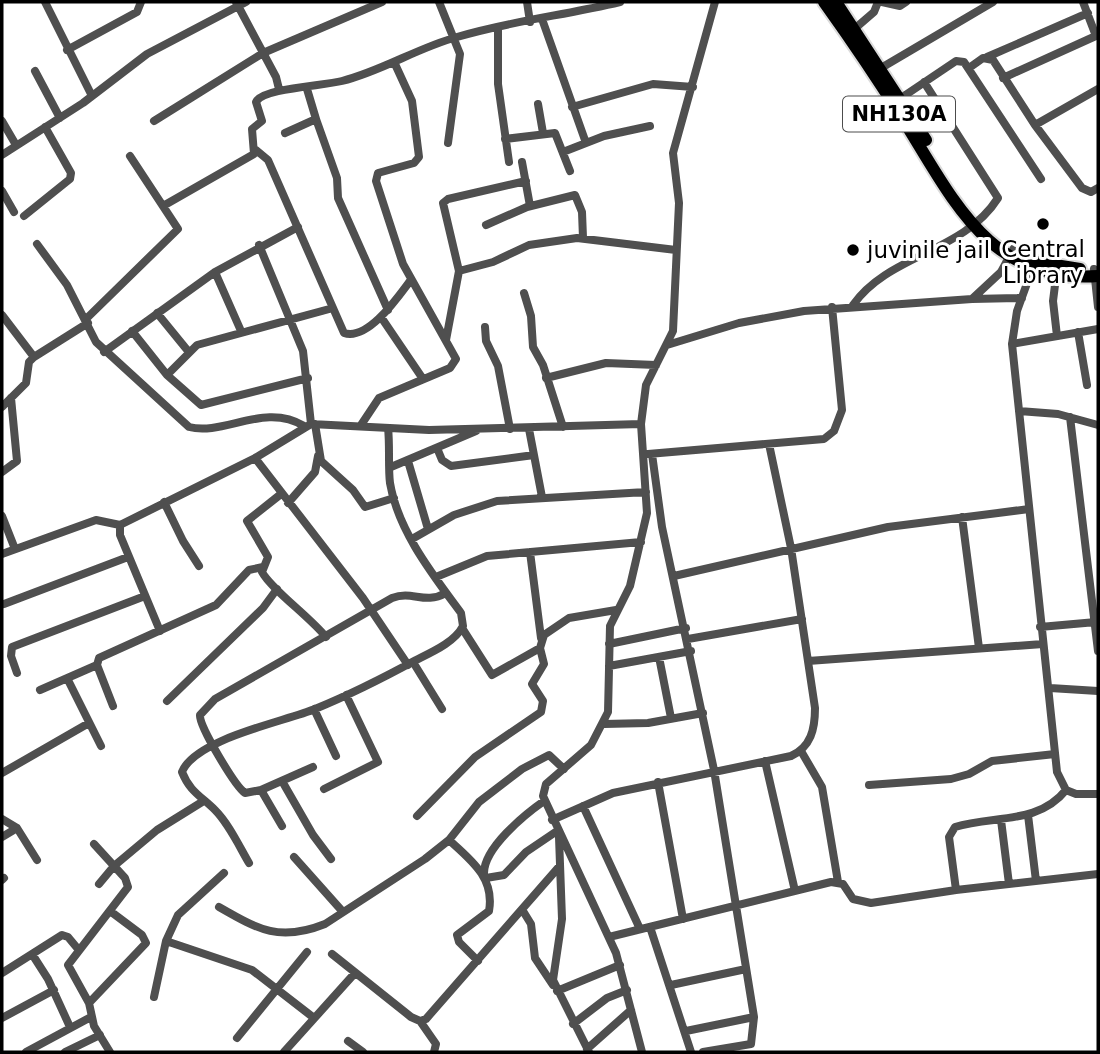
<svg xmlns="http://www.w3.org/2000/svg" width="1100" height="1054" font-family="'DejaVu Sans',sans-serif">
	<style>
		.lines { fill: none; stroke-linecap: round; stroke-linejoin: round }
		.trunk-casing { stroke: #dbdbdb; stroke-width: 16 }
		.minor { stroke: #4f4f4f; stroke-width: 8 }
		.trunk { stroke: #000; stroke-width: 12 }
		.poi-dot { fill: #000; stroke: #fff; stroke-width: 2.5 }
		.labels { text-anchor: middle; stroke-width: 6; stroke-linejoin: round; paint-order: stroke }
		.shield { fill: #fff; stroke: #4c4c4c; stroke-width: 2 }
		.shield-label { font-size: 21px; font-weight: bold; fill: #000 }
		.poi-label { font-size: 23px; fill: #000; stroke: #fff }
	</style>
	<rect width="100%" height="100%" fill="#fff"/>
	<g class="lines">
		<defs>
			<path id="trunk" d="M 824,2 C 852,41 879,81 904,121 C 953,199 990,284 1098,276
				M 836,2 L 926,140
				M 1036,262 L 1080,269"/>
		</defs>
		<use href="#trunk" class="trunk-casing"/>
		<path class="minor" d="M 45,2 L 92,96
			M 236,2 L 276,77 L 279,89
			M 439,2 L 460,54 L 448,143
			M 527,2 L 530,22
			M 882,2 L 900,6 L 906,2
			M 1083,2 L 1096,36
			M 542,19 L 586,143
			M 498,28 L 498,84 L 509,162
			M 852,31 L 874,12 L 878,2
			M 67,50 L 137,12 L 141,2
			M 987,57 L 1088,13
			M 881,68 L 993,2
			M 969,68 L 983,58 L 993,60 L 1035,125 L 1082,188 L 1091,192 L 1098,188
			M 35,71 L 60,118
			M 1003,78 L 1098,35
			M 901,98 L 956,61 L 964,62 L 1041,179
			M 538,104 L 543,133
			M 572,107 L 653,84 L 693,87
			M 316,119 L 337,178 L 338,198 L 388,310
			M 2,121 L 16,145
			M 154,121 L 263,53 L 382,2
			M 1035,125 L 1098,89
			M 285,133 L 316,119 L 307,89
			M 505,139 L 555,133 L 570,171
			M 256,150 L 268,160 L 344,333 C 368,341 398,297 410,281
			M 563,152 L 604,136 L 650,126
			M 2,155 L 83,103 L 147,54 L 246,2
			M 522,162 L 530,206
			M 2,191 L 14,212
			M 163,206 L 254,154 L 252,129 L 262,121 L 256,102 C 262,88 323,86 342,81 C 382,71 417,48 457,37 C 510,21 566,15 620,2
			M 24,216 L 70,179 L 71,173 L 45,127
			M 486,225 L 527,207 L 575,195 L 582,212 L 583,238
			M 37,244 L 67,285 L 96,342 L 189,427 C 224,436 265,402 304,426
			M 259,245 L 303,351 L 311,424
			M 1034,264 L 1017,311 L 1012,344 L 1057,772 L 1066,790 L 1076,794 L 1098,794
			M 1094,269 L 1098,307
			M 459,271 L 493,262 L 529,245 L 577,238 L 676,250
			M 215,272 L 241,331
			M 524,293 L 531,316 L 533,347 L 543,365 L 563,427
			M 972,299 L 1022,298
			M 853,305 C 889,254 963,253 998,198 L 924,82
			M 157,313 L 188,351
			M 2,315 L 34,357
			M 381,317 L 423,379
			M 86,319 L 178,229 L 130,156
			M 485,327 L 486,341 L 498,366 L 510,429
			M 132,331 L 167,375 L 201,405 L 308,378
			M 1078,332 L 1087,385
			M 1057,336 L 1053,301 L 1057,269
			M 446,340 L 459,271 L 443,203 L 448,199 L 526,181
			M 1012,344 L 1098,329
			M 667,345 L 739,323 L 804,311 L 972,299 L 1001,272 L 1014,248
			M 104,352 L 215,272 L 298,227
			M 167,375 L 197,345 L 333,308
			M 546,378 L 606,363 L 656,365
			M 2,407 L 26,383 L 29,362 L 34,357 L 88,323
			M 1019,411 L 1058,414 L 1098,425
			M 1070,417 L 1098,651
			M 315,424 L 321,461 L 353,490 L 365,507 L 394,498
			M 361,425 L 379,398 L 450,368 L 456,359 L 403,264 L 376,181 L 378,173 L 414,163 L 419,157 L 412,101 L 395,64
			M 529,429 L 542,497
			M 437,448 L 442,460 L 451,466 L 534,455
			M 648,454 L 824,439 L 834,431 L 842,410 L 832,307
			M 652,454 L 662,527 L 714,770 L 754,1017 L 751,1044 L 703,1052
			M 255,458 L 363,598 L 408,665
			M 408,461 L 428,529
			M 391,467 L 476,431
			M 2,472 L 17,461 L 11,398
			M 281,494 L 247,521 L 268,557 L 262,572 C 271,589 310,617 326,637
			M 164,502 L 183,541 L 199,566
			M 288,503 L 315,472 L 318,456
			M 2,516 L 15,549
			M 962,517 L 979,648
			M 412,539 L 454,515 L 497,501 L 646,492
			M 530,552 L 541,638
			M 2,554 L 96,520 L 120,525
			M 674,576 L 888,527 L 1029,509
			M 436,577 L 487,556 L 641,542
			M 4,604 L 128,557
			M 1040,627 L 1096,622
			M 462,628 L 492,675 L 540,648
			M 160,631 L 120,535 L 120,525 L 255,458 L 311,424 L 429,430 L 641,424
			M 688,639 L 802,619
			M 609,644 L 686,628
			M 659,657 L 671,718
			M 808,661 L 1043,644
			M 413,662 L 442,709
			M 609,666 L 691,651
			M 17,673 L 11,656 L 12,647 L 145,596
			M 67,678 L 101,746
			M 1050,688 L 1098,691
			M 40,690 L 97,665
			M 167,701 L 263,608 L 277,589
			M 113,706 L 97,665 L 99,658 L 216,605 L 249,570 L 263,567
			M 314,709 L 336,756
			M 604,724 L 648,723 L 703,713
			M 801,751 L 822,787 L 838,882
			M 765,761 L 795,891
			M 313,767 L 261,790 L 245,793 C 235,786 199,726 200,715 L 215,699 L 392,598 C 413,590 424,605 446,593
			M 2,773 L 89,723
			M 282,781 L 313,835 L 331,859
			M 658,782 L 683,919
			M 869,785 L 951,779 L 969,774 L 992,761 L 1055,754
			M 324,789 L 378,762 L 346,695
			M 261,790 L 282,826
			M 583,806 L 640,929
			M 1028,815 L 1036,881
			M 417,816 L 475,757 L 541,712 L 543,701 L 532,684 L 544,664 L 540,648 L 544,635 L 569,618 L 616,610
			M 2,819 L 17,828 L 37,860
			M 552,820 L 613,793 L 791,756 C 811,747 815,729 815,708 L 791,548 L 769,444
			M 1001,820 L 1009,884
			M 2,837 L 17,828
			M 559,837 L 562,919 L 553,980 L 589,1052
			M 449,840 C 471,860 495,878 489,911 L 457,935 L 459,942 L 478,961
			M 94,844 L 125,878 L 128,887 L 68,965 L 89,1003 L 94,1026 L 110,1052
			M 294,857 L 343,912
			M 249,863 C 239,846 229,824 215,810 C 201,796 190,792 182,772 C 195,739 283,722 315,709 C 349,695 383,678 416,660 C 432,652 455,642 463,626 L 461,613 C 433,575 398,531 390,483 C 388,468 390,445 388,428
			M 484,873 C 484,848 524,815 544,801
			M 486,878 L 504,875 L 526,852 L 557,831
			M 2,880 L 4,878
			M 99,884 L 114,866 L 157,830 L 202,802
			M 956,890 L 949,837 L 955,827 C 993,815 1038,825 1066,790
			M 219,907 C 259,930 280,942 325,924 L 425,859 L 449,840 L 479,802 L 522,769 L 549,755 L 564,769
			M 523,911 L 531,924 L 535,958 L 553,985
			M 650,927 L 691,1052
			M 609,937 L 831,882 L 843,884 L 853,899 L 871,903 L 956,890 L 1098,874
			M 166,941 L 252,970 L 314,1018
			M 32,954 L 48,979 L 70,1027
			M 332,954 L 411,1017 L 420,1021 L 426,1019 L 558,868
			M 2,973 L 62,935 L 68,937 L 78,949
			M 671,985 L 746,969
			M 557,991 L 620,965
			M 154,997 L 166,941 L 178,915 L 224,873
			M 89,1003 L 146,943 L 142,935 L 110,911
			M 2,1018 L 54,990
			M 420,1021 L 436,1044 L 434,1052
			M 573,1024 L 607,998 L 627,990
			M 686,1031 L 754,1017
			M 237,1038 L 307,952
			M 348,1041 L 363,1052
			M 587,1049 L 631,1010
			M 26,1052 L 91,1017
			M 65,1052 L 100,1035
			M 284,1052 L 355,973
			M 642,1052 L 616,953 L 543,796 L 546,784 L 591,745 L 608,712 L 610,626 L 630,586 L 647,513 L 641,424 L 646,385 L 673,331 L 679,203 L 673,153 L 715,2"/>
		<use href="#trunk" class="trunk"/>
	</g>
	<g class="poi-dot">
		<circle cx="1043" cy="224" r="7"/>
		<circle cx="853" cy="250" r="7"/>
	</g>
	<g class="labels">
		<rect class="shield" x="843" y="96.5" width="112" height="35" rx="5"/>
		<g class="shield-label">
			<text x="899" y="121">NH130A</text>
		</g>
		<g class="poi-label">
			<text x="1043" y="257">Central<tspan x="1043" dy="26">Library</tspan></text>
			<text x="867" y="258" text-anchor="start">juvinile jail</text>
		</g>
	</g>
	<rect width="1100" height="1054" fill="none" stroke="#000000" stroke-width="7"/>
</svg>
